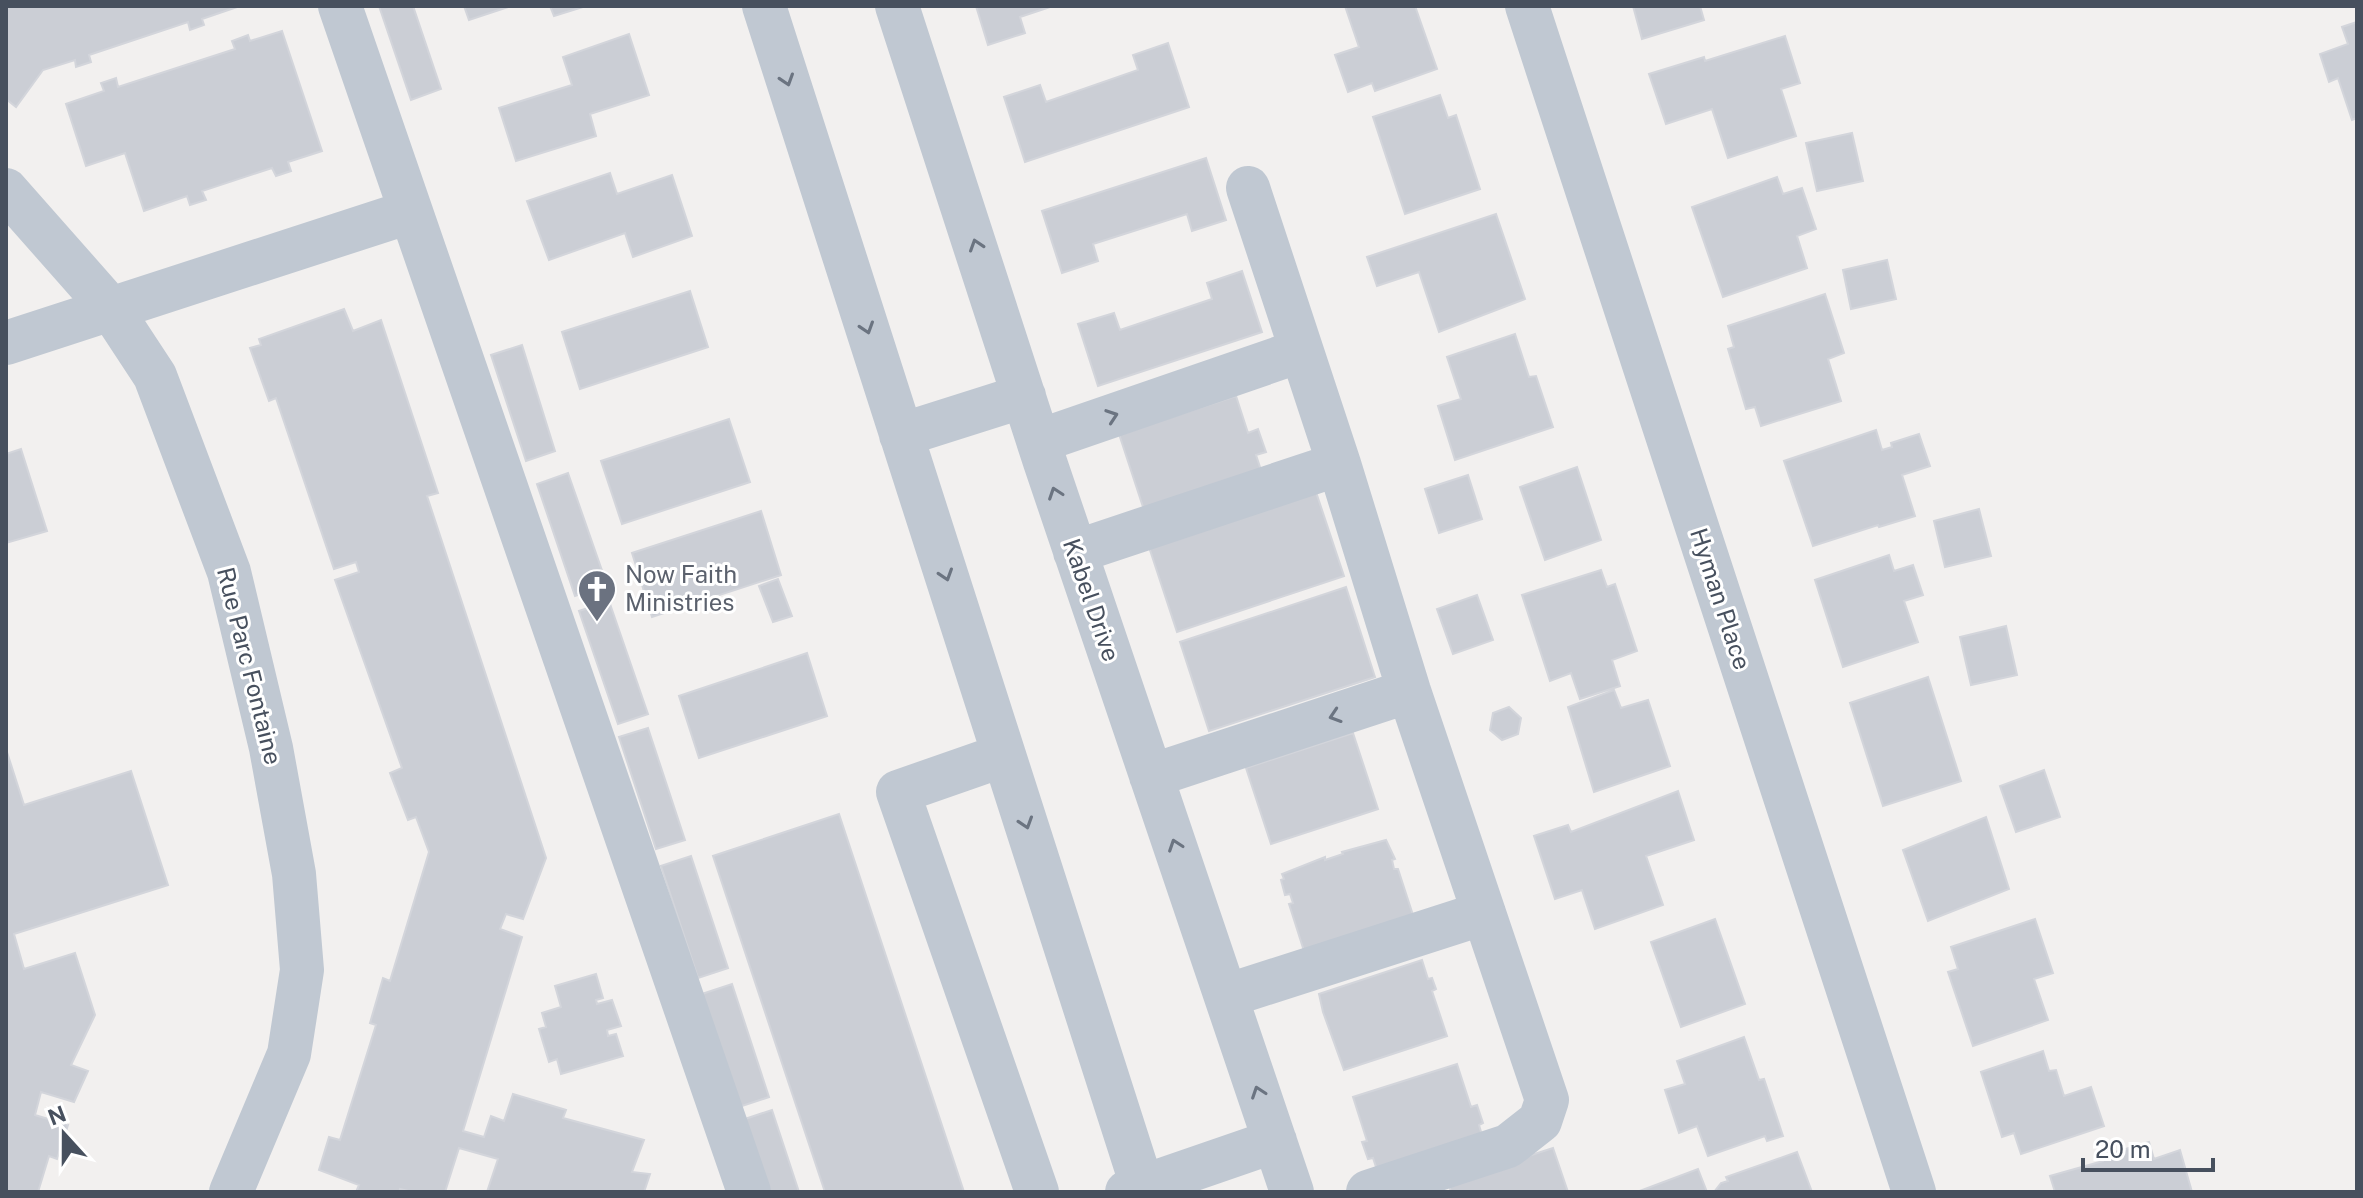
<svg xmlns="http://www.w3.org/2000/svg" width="2363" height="1198" font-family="'Public Sans',sans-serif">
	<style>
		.building { fill: #cbced5; stroke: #d3d5db; stroke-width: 2 }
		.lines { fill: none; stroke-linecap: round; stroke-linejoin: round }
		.minor { stroke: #c0c8d2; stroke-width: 44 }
		.oneway { stroke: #6b7481 }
		.labels { text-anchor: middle; stroke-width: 6; stroke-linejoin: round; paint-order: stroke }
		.worship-label { font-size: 24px; fill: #5b616d; stroke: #fff; text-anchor: start }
		.street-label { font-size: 24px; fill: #47505e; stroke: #fff }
	</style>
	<rect width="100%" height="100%" fill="#f2f0ef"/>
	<path class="building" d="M 6,6 L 240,6 L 202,19 L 204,25 L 190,30 L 188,22 L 89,55 L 91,62 L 76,67 L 75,60 L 43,70 L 16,107 L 6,99 Z
		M 379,6 L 413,6 L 441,89 L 411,100 Z
		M 464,6 L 511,6 L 469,20 Z
		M 550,6 L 586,6 L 554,16 Z
		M 976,6 L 1053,6 L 1020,17 L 1025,33 L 988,45 Z
		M 1345,6 L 1415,6 L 1437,69 L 1375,91 L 1372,83 L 1348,92 L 1335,55 L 1359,47 Z
		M 1633,6 L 1700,6 L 1704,20 L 1642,39 Z
		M 2357,22 L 2357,118 L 2352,120 L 2338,78 L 2329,82 L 2320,54 L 2348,44 L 2342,27 Z
		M 282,31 L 322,151 L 288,162 L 291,171 L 276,176 L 272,168 L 202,191 L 206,200 L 190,205 L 187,196 L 144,211 L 125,153 L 86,166 L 66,104 L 104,91 L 101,83 L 116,78 L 118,87 L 235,49 L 232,41 L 248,35 L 250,41 Z
		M 629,34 L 649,95 L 590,114 L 596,136 L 516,161 L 499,108 L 572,85 L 563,57 Z
		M 1785,36 L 1800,83 L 1781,89 L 1796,136 L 1728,158 L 1712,109 L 1666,124 L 1649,74 L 1704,57 L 1705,61 Z
		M 1168,43 L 1189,107 L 1025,162 L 1004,97 L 1040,85 L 1046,102 L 1138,70 L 1133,55 Z
		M 1440,95 L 1448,118 L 1456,115 L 1480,189 L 1405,214 L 1373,117 Z
		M 1852,133 L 1863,181 L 1817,191 L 1806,143 Z
		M 1206,158 L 1226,220 L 1192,231 L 1187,214 L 1093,244 L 1098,261 L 1062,273 L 1042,211 Z
		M 610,173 L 617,194 L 672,175 L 692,236 L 633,257 L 625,233 L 549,260 L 527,201 Z
		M 1777,177 L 1783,194 L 1802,188 L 1816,229 L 1797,236 L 1807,268 L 1723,297 L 1692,207 Z
		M 1496,214 L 1525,299 L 1439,332 L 1419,272 L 1377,286 L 1367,257 Z
		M 1887,260 L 1896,299 L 1851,309 L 1843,270 Z
		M 1242,271 L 1262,332 L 1098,386 L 1078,324 L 1114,313 L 1120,330 L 1212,299 L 1207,283 Z
		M 690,291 L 708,347 L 580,389 L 562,332 Z
		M 1825,294 L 1844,353 L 1828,359 L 1841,401 L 1761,426 L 1755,407 L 1746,409 L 1728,349 L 1734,347 L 1728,326 Z
		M 344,309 L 353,331 L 381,320 L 438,493 L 427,496 L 546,858 L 523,919 L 506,914 L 500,929 L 522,937 L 463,1131 L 484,1137 L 491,1116 L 504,1121 L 513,1094 L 566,1110 L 563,1118 L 644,1140 L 632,1172 L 650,1174 L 644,1192 L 487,1192 L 498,1159 L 459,1148 L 445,1192 L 412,1192 L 400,1189 L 399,1192 L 356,1192 L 359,1185 L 319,1170 L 329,1137 L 340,1140 L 376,1025 L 370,1023 L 383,978 L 390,981 L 429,852 L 416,817 L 408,820 L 390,773 L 402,768 L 335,580 L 359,572 L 356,562 L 334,569 L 276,398 L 269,401 L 250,348 L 261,345 L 259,339 Z
		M 1515,334 L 1529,377 L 1536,376 L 1553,427 L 1455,460 L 1438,406 L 1461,399 L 1447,357 Z
		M 522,345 L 555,451 L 526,461 L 491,355 Z
		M 1236,396 L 1248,433 L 1258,429 L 1266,452 L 1256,455 L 1263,476 L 1145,513 L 1119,434 Z
		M 729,419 L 750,482 L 622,524 L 601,461 Z
		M 1876,430 L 1882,450 L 1892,447 L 1891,443 L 1919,434 L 1930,466 L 1902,475 L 1915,516 L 1879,527 L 1878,525 L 1813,546 L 1784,461 Z
		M 21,449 L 47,531 L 6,543 L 6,454 Z
		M 1577,467 L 1601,540 L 1545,560 L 1520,487 Z
		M 568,473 L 607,585 L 575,596 L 537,484 Z
		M 1468,475 L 1482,519 L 1439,533 L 1425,489 Z
		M 1314,486 L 1344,576 L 1177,632 L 1147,541 Z
		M 1979,509 L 1991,556 L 1945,567 L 1934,521 Z
		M 761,511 L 781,575 L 652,617 L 632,553 Z
		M 1889,555 L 1894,571 L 1913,565 L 1923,595 L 1904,601 L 1918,642 L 1843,667 L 1815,580 Z
		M 1601,570 L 1607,587 L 1615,584 L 1637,651 L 1612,660 L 1620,686 L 1580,699 L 1571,673 L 1550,681 L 1522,595 Z
		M 778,579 L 792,616 L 773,622 L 759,586 Z
		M 1346,587 L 1375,677 L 1209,731 L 1180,642 Z
		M 1477,595 L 1493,640 L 1453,654 L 1437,609 Z
		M 609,601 L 648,714 L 618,724 L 579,611 Z
		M 2006,626 L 2017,675 L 1971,685 L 1960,637 Z
		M 807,653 L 827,716 L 699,758 L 679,696 Z
		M 1928,677 L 1961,781 L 1883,806 L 1850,703 Z
		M 1614,690 L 1621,708 L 1648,700 L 1670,766 L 1594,792 L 1568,707 Z
		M 1509,707 L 1521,718 L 1518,734 L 1502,740 L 1490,730 L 1493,713 Z
		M 648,728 L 685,840 L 656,849 L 619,737 Z
		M 1353,733 L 1378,809 L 1271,844 L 1246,768 Z
		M 6,749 L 24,805 L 131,771 L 168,885 L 14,934 L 24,969 L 75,953 L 95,1015 L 71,1065 L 88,1071 L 74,1102 L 41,1092 L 35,1115 L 68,1125 L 57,1159 L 49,1156 L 38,1192 L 6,1192 Z
		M 2044,770 L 2060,817 L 2016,832 L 2000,786 Z
		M 1678,791 L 1694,840 L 1646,856 L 1663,905 L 1595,929 L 1582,890 L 1555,899 L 1534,836 L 1568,825 L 1571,832 Z
		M 839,814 L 964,1192 L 825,1192 L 713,856 Z
		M 1986,817 L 2009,889 L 1928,921 L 1903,850 Z
		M 1386,840 L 1395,859 L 1392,860 L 1394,869 L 1398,869 L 1413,915 L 1304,951 L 1289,904 L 1293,903 L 1290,894 L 1285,895 L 1281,880 L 1284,879 L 1282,874 L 1325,857 L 1325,860 L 1343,854 L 1342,852 Z
		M 691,856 L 728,968 L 698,978 L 661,866 Z
		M 1715,919 L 1745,1004 L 1681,1027 L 1651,942 Z
		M 2035,919 L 2053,973 L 2034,979 L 2048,1020 L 1973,1046 L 1948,972 L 1958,969 L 1951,947 Z
		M 1422,960 L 1428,979 L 1432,978 L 1436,989 L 1432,991 L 1447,1036 L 1344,1070 L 1323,1012 L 1319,994 Z
		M 596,974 L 603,998 L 596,1000 L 597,1004 L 612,1000 L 621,1026 L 607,1030 L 608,1036 L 616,1034 L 623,1056 L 561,1074 L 557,1059 L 549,1062 L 539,1029 L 546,1027 L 542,1013 L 561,1007 L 555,986 Z
		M 732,984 L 769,1097 L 739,1107 L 702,994 Z
		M 1744,1037 L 1759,1080 L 1764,1079 L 1783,1136 L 1767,1141 L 1765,1136 L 1708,1156 L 1697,1126 L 1679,1133 L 1665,1090 L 1685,1084 L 1677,1061 Z
		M 2043,1051 L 2049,1071 L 2056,1070 L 2064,1096 L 2091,1087 L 2104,1126 L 2021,1154 L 2014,1133 L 2002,1137 L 1981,1072 Z
		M 1457,1064 L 1471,1107 L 1477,1105 L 1483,1123 L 1479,1125 L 1484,1142 L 1379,1176 L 1373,1158 L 1368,1159 L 1362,1142 L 1367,1141 L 1353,1097 Z
		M 772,1110 L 799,1192 L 766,1192 L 742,1120 Z
		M 2149,1142 L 2154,1159 L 2180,1150 L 2192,1192 L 2055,1192 L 2050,1176 L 2103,1161 L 2102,1156 Z
		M 1553,1148 L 1568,1192 L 1451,1192 L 1448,1182 Z
		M 1797,1152 L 1812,1192 L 1714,1192 L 1721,1183 L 1728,1181 L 1726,1177 Z
		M 1698,1169 L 1707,1192 L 1637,1192 Z"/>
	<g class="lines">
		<path class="minor" d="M 340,6 L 749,1192
			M 764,6 L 1144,1192
			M 897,6 L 1045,462 L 1292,1192
			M 1527,6 L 1914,1192
			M 1248,188 L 1339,464 L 1409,691 L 1547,1100 L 1540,1121 L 1508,1146 L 1368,1192
			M 6,190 L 111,309 L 155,376 L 229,572 L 271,748 L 294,874 L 302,970 L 289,1054 L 231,1192
			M 6,343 L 409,212
			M 901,435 L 1024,396
			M 1039,441 L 1300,351
			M 1075,552 L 1339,464
			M 1004,755 L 898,792 L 1037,1192
			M 1151,776 L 1409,691
			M 1226,996 L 1484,913
			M 1127,1192 L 1275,1141"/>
	</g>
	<defs><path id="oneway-chevron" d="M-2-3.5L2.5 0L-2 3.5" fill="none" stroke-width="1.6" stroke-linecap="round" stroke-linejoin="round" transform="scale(2)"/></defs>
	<g class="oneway">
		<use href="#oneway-chevron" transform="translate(787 80) rotate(72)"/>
		<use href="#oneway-chevron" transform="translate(976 245) rotate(-108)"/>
		<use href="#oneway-chevron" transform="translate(867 328) rotate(72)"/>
		<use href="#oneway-chevron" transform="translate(1112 416) rotate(-19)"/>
		<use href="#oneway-chevron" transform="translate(1055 493) rotate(-109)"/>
		<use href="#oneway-chevron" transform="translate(946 575) rotate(72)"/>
		<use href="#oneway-chevron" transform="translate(1335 716) rotate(162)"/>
		<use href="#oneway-chevron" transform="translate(1026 823) rotate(72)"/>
		<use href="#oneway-chevron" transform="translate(1175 845) rotate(-109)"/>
		<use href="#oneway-chevron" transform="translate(1258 1092) rotate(-109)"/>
	</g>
	<defs>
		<symbol id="church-pin" viewBox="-11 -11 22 30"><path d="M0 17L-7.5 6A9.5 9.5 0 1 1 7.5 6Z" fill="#6b7280" stroke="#fff"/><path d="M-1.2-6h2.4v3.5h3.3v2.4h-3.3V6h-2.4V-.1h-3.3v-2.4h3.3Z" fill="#fff"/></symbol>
	</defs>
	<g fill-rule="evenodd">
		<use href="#church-pin" x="575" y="567" width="44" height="60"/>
	</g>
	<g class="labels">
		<g class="worship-label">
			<text x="625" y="583">Now Faith<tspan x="625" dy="28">Ministries</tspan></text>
		</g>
		<g class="street-label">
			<text transform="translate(1720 599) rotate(72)" y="8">Hyman Place</text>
			<text transform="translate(1091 600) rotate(71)" y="8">Kabel Drive</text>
			<text transform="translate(249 666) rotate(76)" y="8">Rue Parc Fontaine</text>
		</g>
	</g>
	<rect width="2363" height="1198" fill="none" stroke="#47505e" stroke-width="16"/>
	<g transform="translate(64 1134) rotate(339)" stroke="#ffffff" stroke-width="6" paint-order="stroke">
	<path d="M0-6L14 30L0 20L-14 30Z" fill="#47505e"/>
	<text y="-12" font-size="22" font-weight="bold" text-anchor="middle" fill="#47505e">N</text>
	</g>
	<path d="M2083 1158v12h130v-12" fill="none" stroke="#47505e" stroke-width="4"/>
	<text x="2095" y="1158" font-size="24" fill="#47505e" stroke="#ffffff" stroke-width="6" paint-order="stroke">20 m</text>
</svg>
